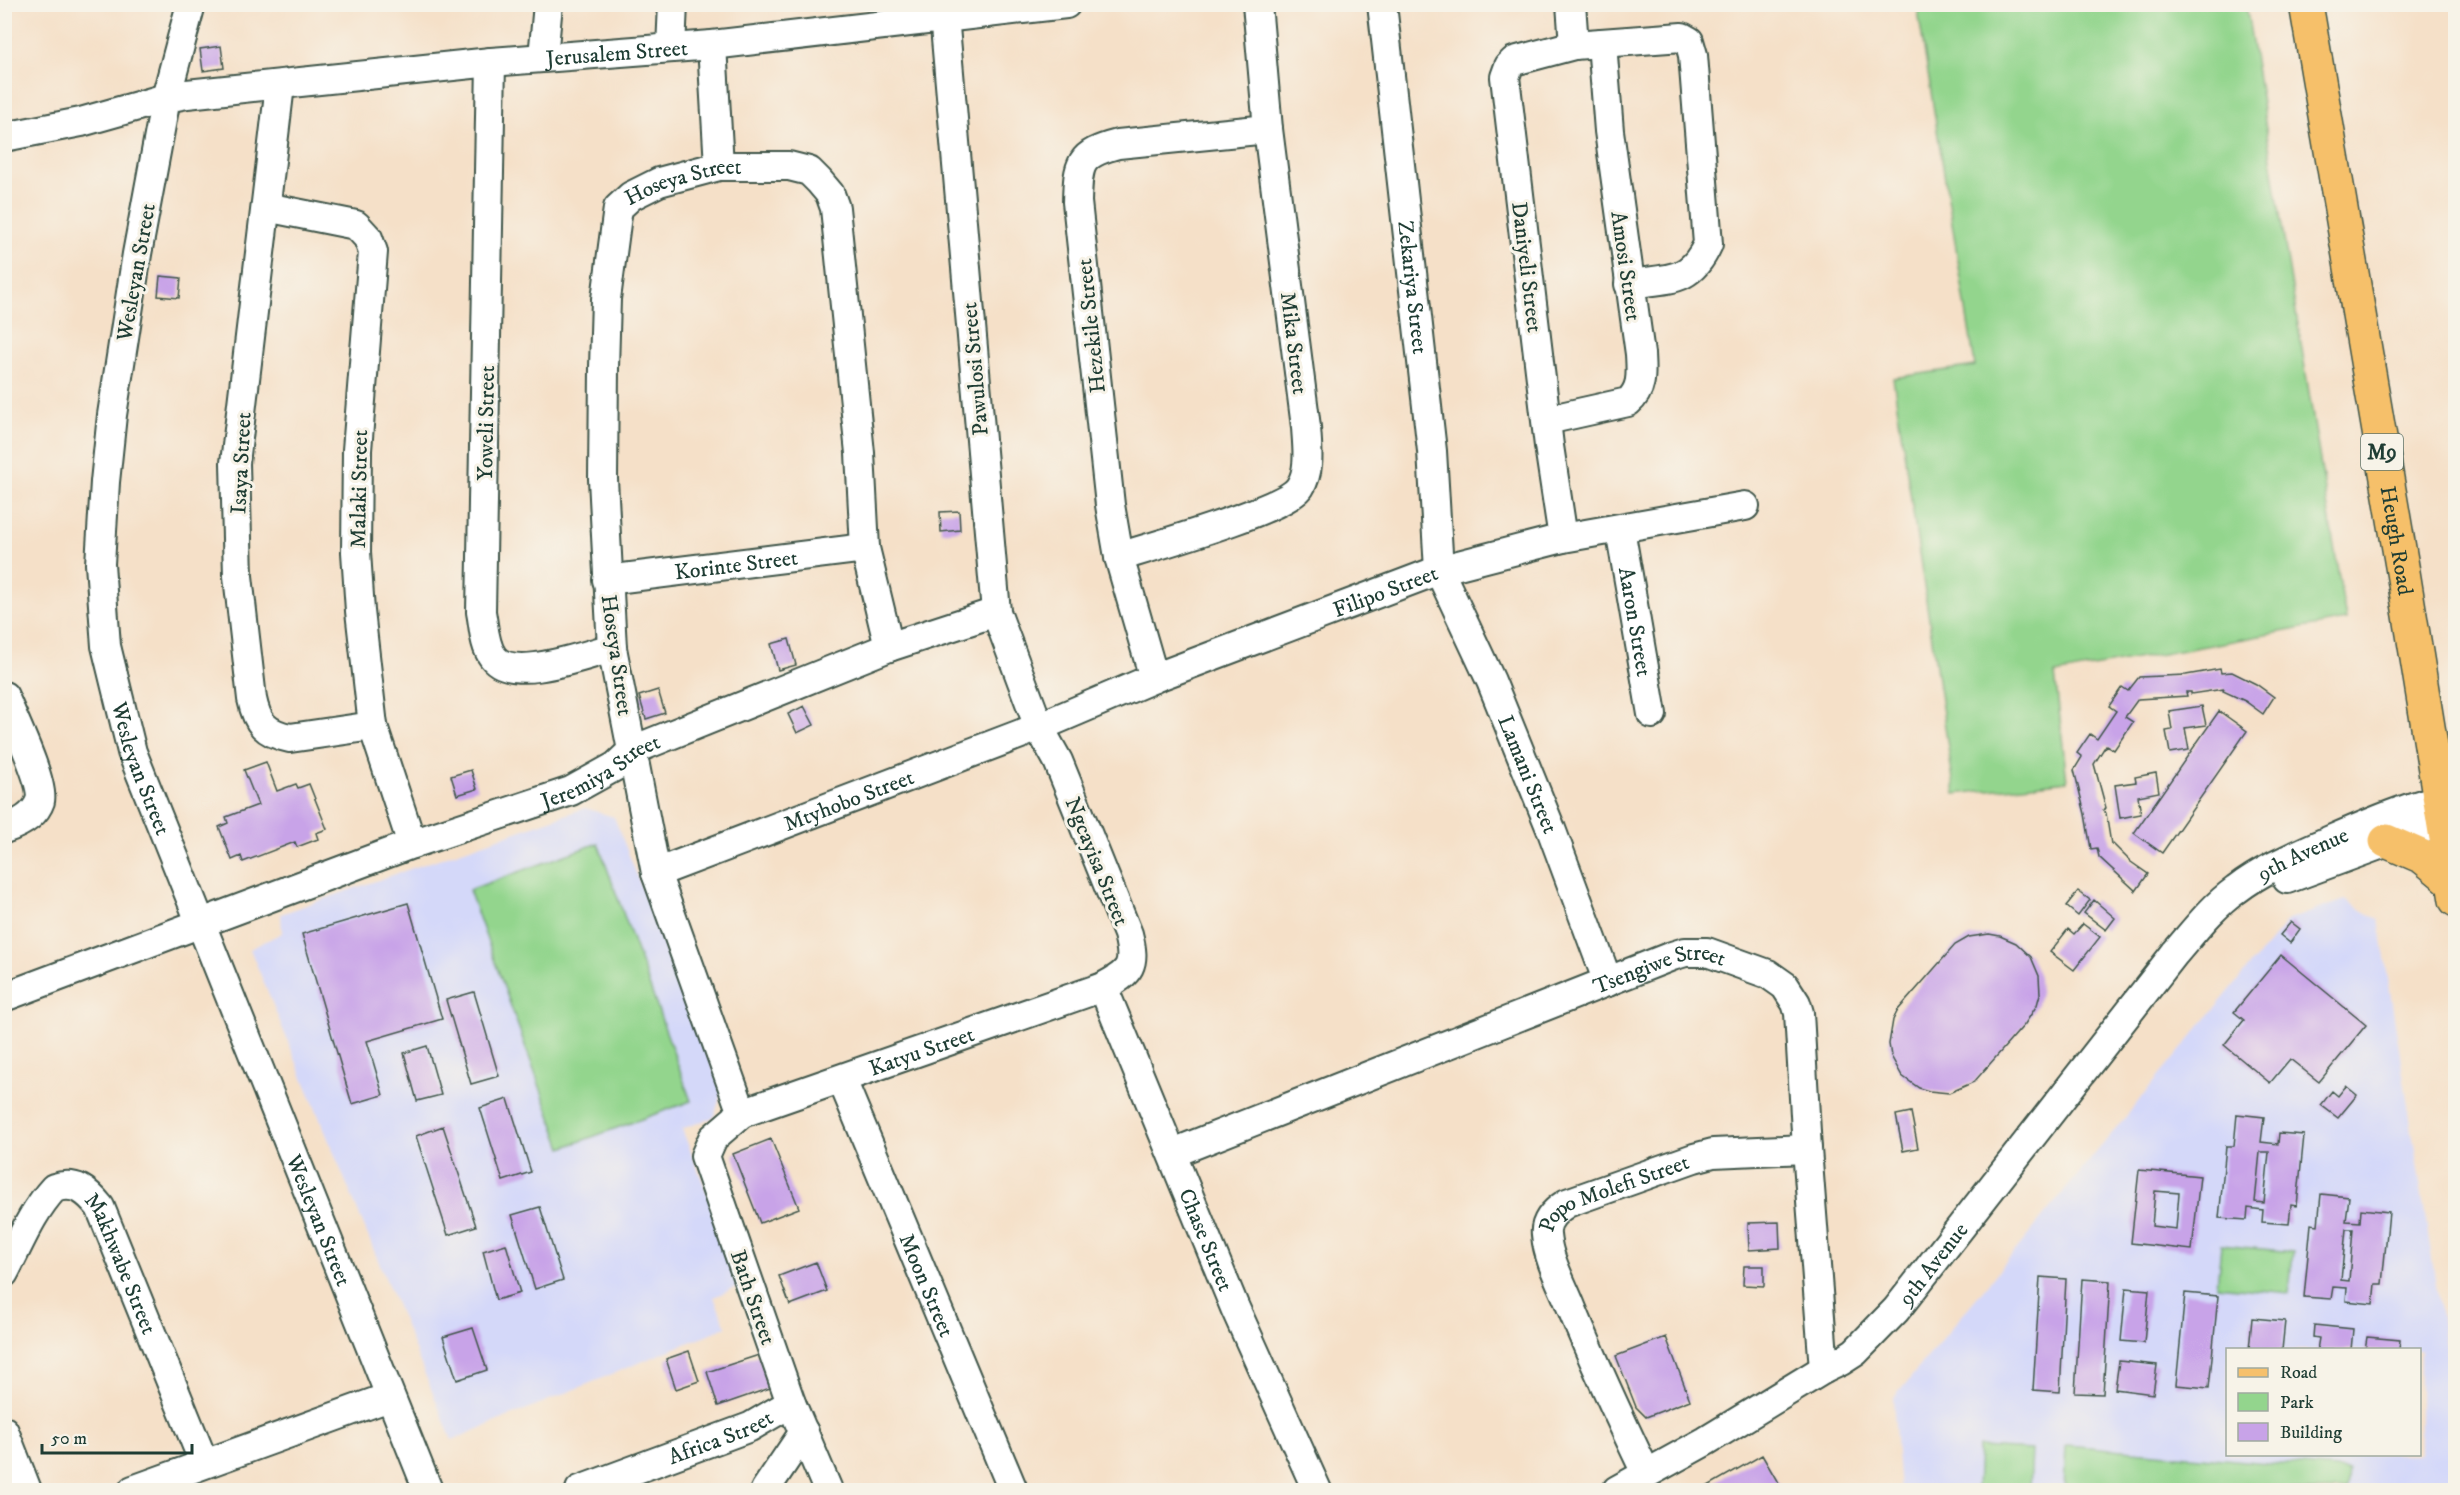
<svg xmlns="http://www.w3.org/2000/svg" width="2460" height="1495" font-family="'IM FELL DW Pica',serif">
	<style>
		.built { fill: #d4d8f9; fill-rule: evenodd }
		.green { fill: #93d58d; stroke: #598960; stroke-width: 1.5 }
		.building { fill: #c8a3e8; fill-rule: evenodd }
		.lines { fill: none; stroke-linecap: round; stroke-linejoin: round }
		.minor-casing { stroke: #3f554a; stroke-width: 32 }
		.major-casing { stroke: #3f554a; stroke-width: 36 }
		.minor { stroke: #fff; stroke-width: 28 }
		.major { stroke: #f6c06b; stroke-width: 33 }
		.labels { text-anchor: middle; stroke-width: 6; stroke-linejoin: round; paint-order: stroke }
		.shield { fill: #f7f3e8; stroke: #60746a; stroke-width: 1.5 }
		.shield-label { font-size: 21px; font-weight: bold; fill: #1f3d34 }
		.street-label { font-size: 22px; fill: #1f3d34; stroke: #f7f3e8 }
	</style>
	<rect width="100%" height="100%" fill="#f7f3e8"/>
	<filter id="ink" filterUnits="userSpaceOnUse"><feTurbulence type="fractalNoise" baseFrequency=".0167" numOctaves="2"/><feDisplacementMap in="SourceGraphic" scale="12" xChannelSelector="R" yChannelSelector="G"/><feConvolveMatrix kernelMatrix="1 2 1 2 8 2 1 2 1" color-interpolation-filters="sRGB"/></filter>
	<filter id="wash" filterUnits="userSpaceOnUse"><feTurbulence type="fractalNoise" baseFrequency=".008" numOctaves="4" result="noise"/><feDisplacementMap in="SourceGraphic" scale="24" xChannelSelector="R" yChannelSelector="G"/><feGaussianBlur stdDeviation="1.35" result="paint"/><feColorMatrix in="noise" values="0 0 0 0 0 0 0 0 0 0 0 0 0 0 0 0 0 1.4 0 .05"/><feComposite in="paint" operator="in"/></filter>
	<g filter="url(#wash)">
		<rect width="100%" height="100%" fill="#f5e0c8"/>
		<path class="built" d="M 585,808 L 614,817 L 722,1091 L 714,1117 L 682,1129 L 743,1284 L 714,1297 L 726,1327 L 452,1440 L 250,949 L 282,933 L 281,914 Z
			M 2345,900 L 2379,920 L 2455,1407 L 2455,1490 L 1900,1490 L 1893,1399 L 2288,920 ZM 2228,1350 L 2420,1350 L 2420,1454 L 2228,1454 Z"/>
		<path class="green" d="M 1917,5 L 2246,5 L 2346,620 L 2055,674 L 2067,781 L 1955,794 L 1893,378 L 1975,366 Z
			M 598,843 L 691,1101 L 562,1148 L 469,890 Z
			M 2221,1245 L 2293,1252 L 2289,1293 L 2217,1286 Z
			M 2066,1445 L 2348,1470 L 2346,1490 L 2064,1490 Z
			M 1979,1447 L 2032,1450 L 2030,1490 L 1977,1490 Z"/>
		<g id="blocks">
			<path class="building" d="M 221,46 L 224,68 L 203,71 L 200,49 Z
				M 160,276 L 181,278 L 179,298 L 158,296 Z
				M 959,511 L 960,530 L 941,532 L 940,512 Z
				M 789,639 L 796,665 L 778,670 L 771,644 Z
				M 2220,669 L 2221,673 L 2232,672 L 2256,684 L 2274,697 L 2263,714 L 2245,701 L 2223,691 L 2224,689 L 2191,694 L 2191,692 L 2186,692 L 2187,696 L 2138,699 L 2125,717 L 2133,722 L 2114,750 L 2106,745 L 2094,764 L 2106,808 L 2103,810 L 2106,813 L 2111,844 L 2113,844 L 2131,862 L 2148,874 L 2136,891 L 2099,857 L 2097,848 L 2091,849 L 2085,814 L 2074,770 L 2082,757 L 2077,753 L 2090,734 L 2097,739 L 2116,711 L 2109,706 L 2122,687 L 2128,691 L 2139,677 L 2186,675 Z
				M 658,690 L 665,713 L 646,719 L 639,696 Z
				M 804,706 L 814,725 L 797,733 L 788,714 Z
				M 2202,706 L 2206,725 L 2185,728 L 2189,750 L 2170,753 L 2166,731 L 2172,730 L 2169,711 Z
				M 2219,711 L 2247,731 L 2162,853 L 2134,833 Z
				M 266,762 L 277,791 L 296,784 L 298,788 L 309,784 L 327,829 L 316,833 L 318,839 L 297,847 L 295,842 L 243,862 L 241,856 L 232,860 L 219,827 L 228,823 L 226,817 L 258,805 L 244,770 Z
				M 471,770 L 477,789 L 457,795 L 451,776 Z
				M 2156,773 L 2159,792 L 2138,796 L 2141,814 L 2120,818 L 2115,785 L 2136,782 L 2135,777 Z
				M 2078,891 L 2090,900 L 2078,916 L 2066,906 Z
				M 2094,900 L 2115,918 L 2106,930 L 2084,913 Z
				M 408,903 L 442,1019 L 367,1041 L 383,1095 L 352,1104 L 302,934 Z
				M 2291,922 L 2300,929 L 2290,943 L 2280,935 Z
				M 2083,924 L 2100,937 L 2074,970 L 2050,952 L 2068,929 L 2074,934 Z
				M 1989,934 L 2000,936 L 2016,943 L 2031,957 L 2039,976 L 2040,994 L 2037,1005 L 2025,1024 L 1974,1082 L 1949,1093 L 1929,1091 L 1919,1088 L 1902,1076 L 1891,1056 L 1889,1044 L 1893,1020 L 1898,1010 L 1955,945 L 1969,937 Z
				M 2281,955 L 2366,1025 L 2319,1082 L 2290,1059 L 2270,1083 L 2224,1045 L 2244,1020 L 2234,1012 Z
				M 474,992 L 499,1076 L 471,1084 L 446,1000 Z
				M 427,1046 L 441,1095 L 417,1101 L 404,1053 Z
				M 2346,1086 L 2357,1095 L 2338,1118 L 2321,1105 L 2332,1091 L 2338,1096 Z
				M 508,1099 L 531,1172 L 503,1181 L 480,1108 Z
				M 1911,1112 L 1918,1148 L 1903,1151 L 1896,1115 Z
				M 2237,1114 L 2264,1117 L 2261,1142 L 2278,1144 L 2279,1133 L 2304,1135 L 2297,1206 L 2291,1205 L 2289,1224 L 2262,1222 L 2263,1210 L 2248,1208 L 2247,1220 L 2219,1218 L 2226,1146 L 2234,1146 ZM 2260,1152 L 2269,1152 L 2264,1203 L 2255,1202 Z
				M 443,1126 L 476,1226 L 448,1235 L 416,1136 Z
				M 771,1139 L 799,1208 L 760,1223 L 733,1154 Z
				M 2139,1170 L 2200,1176 L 2192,1250 L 2131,1243 ZM 2155,1191 L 2179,1193 L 2176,1229 L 2152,1226 Z
				M 2321,1194 L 2349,1197 L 2346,1221 L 2360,1222 L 2361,1209 L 2389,1212 L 2382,1284 L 2375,1284 L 2373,1304 L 2346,1301 L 2347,1288 L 2333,1287 L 2331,1299 L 2304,1297 L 2311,1224 L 2318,1225 ZM 2346,1229 L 2353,1229 L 2349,1281 L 2341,1280 Z
				M 540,1207 L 563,1280 L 535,1289 L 512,1215 Z
				M 1779,1222 L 1780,1248 L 1749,1250 L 1748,1223 Z
				M 506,1244 L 520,1293 L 496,1300 L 483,1251 Z
				M 816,1262 L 827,1291 L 790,1305 L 779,1276 Z
				M 1744,1266 L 1764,1266 L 1764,1286 L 1743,1285 Z
				M 2040,1277 L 2066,1279 L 2060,1392 L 2033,1390 Z
				M 2082,1279 L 2110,1281 L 2103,1394 L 2075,1393 Z
				M 2126,1288 L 2149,1290 L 2144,1343 L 2121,1341 Z
				M 2185,1293 L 2218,1296 L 2209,1388 L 2176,1385 Z
				M 2252,1318 L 2285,1321 L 2282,1350 L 2249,1350 Z
				M 2314,1325 L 2353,1329 L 2351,1350 L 2317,1350 L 2319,1338 L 2313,1337 Z
				M 473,1328 L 487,1370 L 457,1380 L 443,1337 Z
				M 1666,1337 L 1690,1400 L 1646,1417 L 1636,1407 L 1616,1356 Z
				M 2367,1337 L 2400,1340 L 2399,1350 L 2365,1350 Z
				M 689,1351 L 699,1381 L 676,1389 L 666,1359 Z
				M 759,1355 L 770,1388 L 718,1406 L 707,1372 Z
				M 2119,1361 L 2157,1365 L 2153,1394 L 2115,1389 Z
				M 1762,1455 L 1780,1486 L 1773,1490 L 1701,1490 Z"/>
		</g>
	</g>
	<g filter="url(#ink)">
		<use href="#blocks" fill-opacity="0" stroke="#3f554a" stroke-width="1.5"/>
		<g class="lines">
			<defs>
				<g id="minor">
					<path id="s1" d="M 191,4 L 166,98 L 137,254 L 112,415 L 105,482 L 100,564 L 106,646 L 132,752 L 428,1490"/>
					<path id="s2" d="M 1382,4 L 1432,451 L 1439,570 L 1491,681 L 1551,829 L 1608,982"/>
					<path d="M 1571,4 L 1574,45"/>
					<path d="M 712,45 L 719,166"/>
					<path d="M 671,48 L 673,4"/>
					<path d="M 543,57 L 548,4"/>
					<path d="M 491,62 L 481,612 C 484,627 484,645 493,657 C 513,683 585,655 612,648"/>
					<path d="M 280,85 L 235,463 L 238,576 L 252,699 C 257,723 265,733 290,738 L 373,726"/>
					<path id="s3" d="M 4,137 L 81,122 L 166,98 L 187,94 L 491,62 L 712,45 L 1066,4"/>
					<path d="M 266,207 L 356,225 L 368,238 L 373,252 L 357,450 L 356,552 L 360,611 L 373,726 L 412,844"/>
					<path d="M 1547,420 L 1628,402 C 1643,389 1641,373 1640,354 L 1609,131 L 1602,43"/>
					<path id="s4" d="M 1620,529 L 1652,714"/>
					<path d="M 1563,538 L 1549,446 L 1505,77 L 1509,66 L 1514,61 L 1574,45 L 1682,37 L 1689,41 L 1693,55 L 1708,244 C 1690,284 1668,278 1629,284"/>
					<path d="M 1119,557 C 1151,547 1286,509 1300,487 C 1311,470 1307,446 1306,427 L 1268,129 L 1257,4"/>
					<path id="s5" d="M 607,580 L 865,548"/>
					<path d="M 1154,678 L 1119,557 L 1110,505 L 1077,202 C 1078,163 1079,154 1118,144 L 1268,129"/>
					<path d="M 4,696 C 12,716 45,784 40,801 C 35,816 19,824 4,829"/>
					<path id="s6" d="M 656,873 L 1039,727 L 1154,678 L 1439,570 L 1563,538 L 1745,506"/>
					<path d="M 2287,879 L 2442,822 L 2456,813"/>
					<path id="s7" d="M 1103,987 L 1235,1308 L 1317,1490"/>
					<path id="s8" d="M 4,997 L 412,844 L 571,791 L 616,766 L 633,750 L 889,647 L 996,612"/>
					<path id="s9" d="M 842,1080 L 1013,1490"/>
					<path id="s10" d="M 742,1113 L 656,873 L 612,648 L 603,479 L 604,368 L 606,299 L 618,208 L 631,196 L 659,182 L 719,166 L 789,166 L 809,171 L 819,181 L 830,194 L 835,208 L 860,453 L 865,548 L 889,647"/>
					<path id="s11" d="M 1173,1153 L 1672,956 L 1685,952 L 1707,952 L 1768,974 L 1785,986 L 1796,1003 L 1799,1013 L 1807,1149 L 1824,1369"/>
					<path id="s12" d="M 4,1273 C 20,1243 31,1213 54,1188 C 76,1181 87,1191 100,1207 L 204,1463"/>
					<path d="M 4,1431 L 27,1490"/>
					<path id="s13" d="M 1646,1473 C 1620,1419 1595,1365 1572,1309 C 1563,1286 1548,1260 1546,1235 C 1544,1220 1556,1210 1567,1203 L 1694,1158 L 1713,1153 L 1807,1149"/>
					<path d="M 133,1490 L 389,1397"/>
					<path id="s14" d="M 580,1490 L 750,1427 L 791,1403"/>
					<path d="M 765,1490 L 804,1432"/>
					<path id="s15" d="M 828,1490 L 791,1403 L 705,1156 L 713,1138 L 742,1113 L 1103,987 C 1131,972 1136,966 1128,934 L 1058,761 L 1039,727 L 996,612 L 943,4"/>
					<path id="s16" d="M 1617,1490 L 1706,1441 L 1824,1369 L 1841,1361 L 1855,1352 L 1896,1310 L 2175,953 C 2194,931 2212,907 2236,890 C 2262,870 2292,857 2321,844 C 2365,825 2409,805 2456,795"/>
				</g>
				<g id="major">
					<path id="s17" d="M 2306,4 L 2403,572 L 2456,900"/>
					<path d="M 2386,841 L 2423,857 L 2452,881"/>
				</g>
			</defs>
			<use href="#minor" class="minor-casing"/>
			<use href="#major" class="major-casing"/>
			<use href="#minor" class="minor"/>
			<use href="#major" class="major"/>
		</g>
	</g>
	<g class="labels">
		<rect class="shield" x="2361" y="434" width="42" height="36" rx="4.5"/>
		<g class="shield-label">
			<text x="2382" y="459">M9</text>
		</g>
		<g class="street-label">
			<text dy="8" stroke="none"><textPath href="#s3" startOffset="620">Jerusalem Street</textPath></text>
			<text dy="8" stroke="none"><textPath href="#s10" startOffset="998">Hoseya Street</textPath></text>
			<text transform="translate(1627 266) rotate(82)" y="8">Amosi Street</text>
			<text transform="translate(1528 267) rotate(83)" y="8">Daniyeli Street</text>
			<text transform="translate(135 272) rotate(-80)" y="8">Wesleyan Street</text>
			<text dy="8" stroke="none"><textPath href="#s2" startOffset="285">Zekariya Street</textPath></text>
			<text transform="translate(1090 326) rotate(-96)" y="8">Hezekile Street</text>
			<text transform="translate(1295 343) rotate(83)" y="8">Mika Street</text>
			<text transform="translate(974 369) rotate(-95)" y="8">Pawulosi Street</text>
			<text transform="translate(485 423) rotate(-89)" y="8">Yoweli Street</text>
			<text transform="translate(240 463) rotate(-87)" y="8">Isaya Street</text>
			<text transform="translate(358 489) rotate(-89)" y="8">Malaki Street</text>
			<text dy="8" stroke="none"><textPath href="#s17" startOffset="544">Heugh Road</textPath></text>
			<text dy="8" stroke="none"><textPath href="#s5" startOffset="130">Korinte Street</textPath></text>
			<text dy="8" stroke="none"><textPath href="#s6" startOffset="782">Filipo Street</textPath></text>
			<text dy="8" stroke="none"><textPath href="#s4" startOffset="94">Aaron Street</textPath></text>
			<text transform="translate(618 655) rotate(82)" y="8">Hoseya Street</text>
			<text dy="8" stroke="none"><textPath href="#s1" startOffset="778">Wesleyan Street</textPath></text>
			<text dy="8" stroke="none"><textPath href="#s8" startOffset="639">Jeremiya Street</textPath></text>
			<text dy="8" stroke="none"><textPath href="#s2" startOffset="792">Lamani Street</textPath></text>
			<text dy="8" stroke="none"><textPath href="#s6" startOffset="206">Mtyhobo Street</textPath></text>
			<text dy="8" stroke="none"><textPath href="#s16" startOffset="951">9th Avenue</textPath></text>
			<text transform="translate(1098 861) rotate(68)" y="8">Ngcayisa Street</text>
			<text dy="8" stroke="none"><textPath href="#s11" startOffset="522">Tsengiwe Street</textPath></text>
			<text dy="8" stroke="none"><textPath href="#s15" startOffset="604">Katyu Street</textPath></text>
			<text dy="8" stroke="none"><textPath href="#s13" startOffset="345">Popo Molefi Street</textPath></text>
			<text dy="8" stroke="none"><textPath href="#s1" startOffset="1264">Wesleyan Street</textPath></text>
			<text dy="8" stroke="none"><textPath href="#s7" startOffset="273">Chase Street</textPath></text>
			<text dy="8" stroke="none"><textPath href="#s16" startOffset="393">9th Avenue</textPath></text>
			<text dy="8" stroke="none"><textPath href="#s12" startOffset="213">Makhwabe Street</textPath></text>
			<text dy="8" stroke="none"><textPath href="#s9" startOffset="222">Moon Street</textPath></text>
			<text transform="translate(754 1297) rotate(71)" y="8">Bath Street</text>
			<text dy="8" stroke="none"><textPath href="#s14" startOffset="150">Africa Street</textPath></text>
		</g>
	</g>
	<rect width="2460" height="1495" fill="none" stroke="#f7f3e8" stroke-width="24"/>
	<rect x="2226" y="1348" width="195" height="108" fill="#f7f3e8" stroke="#a1aaa0" stroke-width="1.5"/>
	<rect x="2238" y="1368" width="30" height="9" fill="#f6c06b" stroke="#a1aaa0" stroke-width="1.5"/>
	<text x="2280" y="1378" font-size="18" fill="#1f3d34">Road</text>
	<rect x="2238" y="1393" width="30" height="18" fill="#93d58d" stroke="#a1aaa0" stroke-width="1.5"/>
	<text x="2280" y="1408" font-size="18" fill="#1f3d34">Park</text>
	<rect x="2238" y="1423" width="30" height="18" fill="#c8a3e8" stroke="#a1aaa0" stroke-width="1.5"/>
	<text x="2280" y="1438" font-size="18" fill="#1f3d34">Building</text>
	<path d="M42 1444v9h150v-9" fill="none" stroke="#1f3d34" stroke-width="3"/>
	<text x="51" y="1444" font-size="18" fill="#1f3d34" stroke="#f7f3e8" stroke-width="4.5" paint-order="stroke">50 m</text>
</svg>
